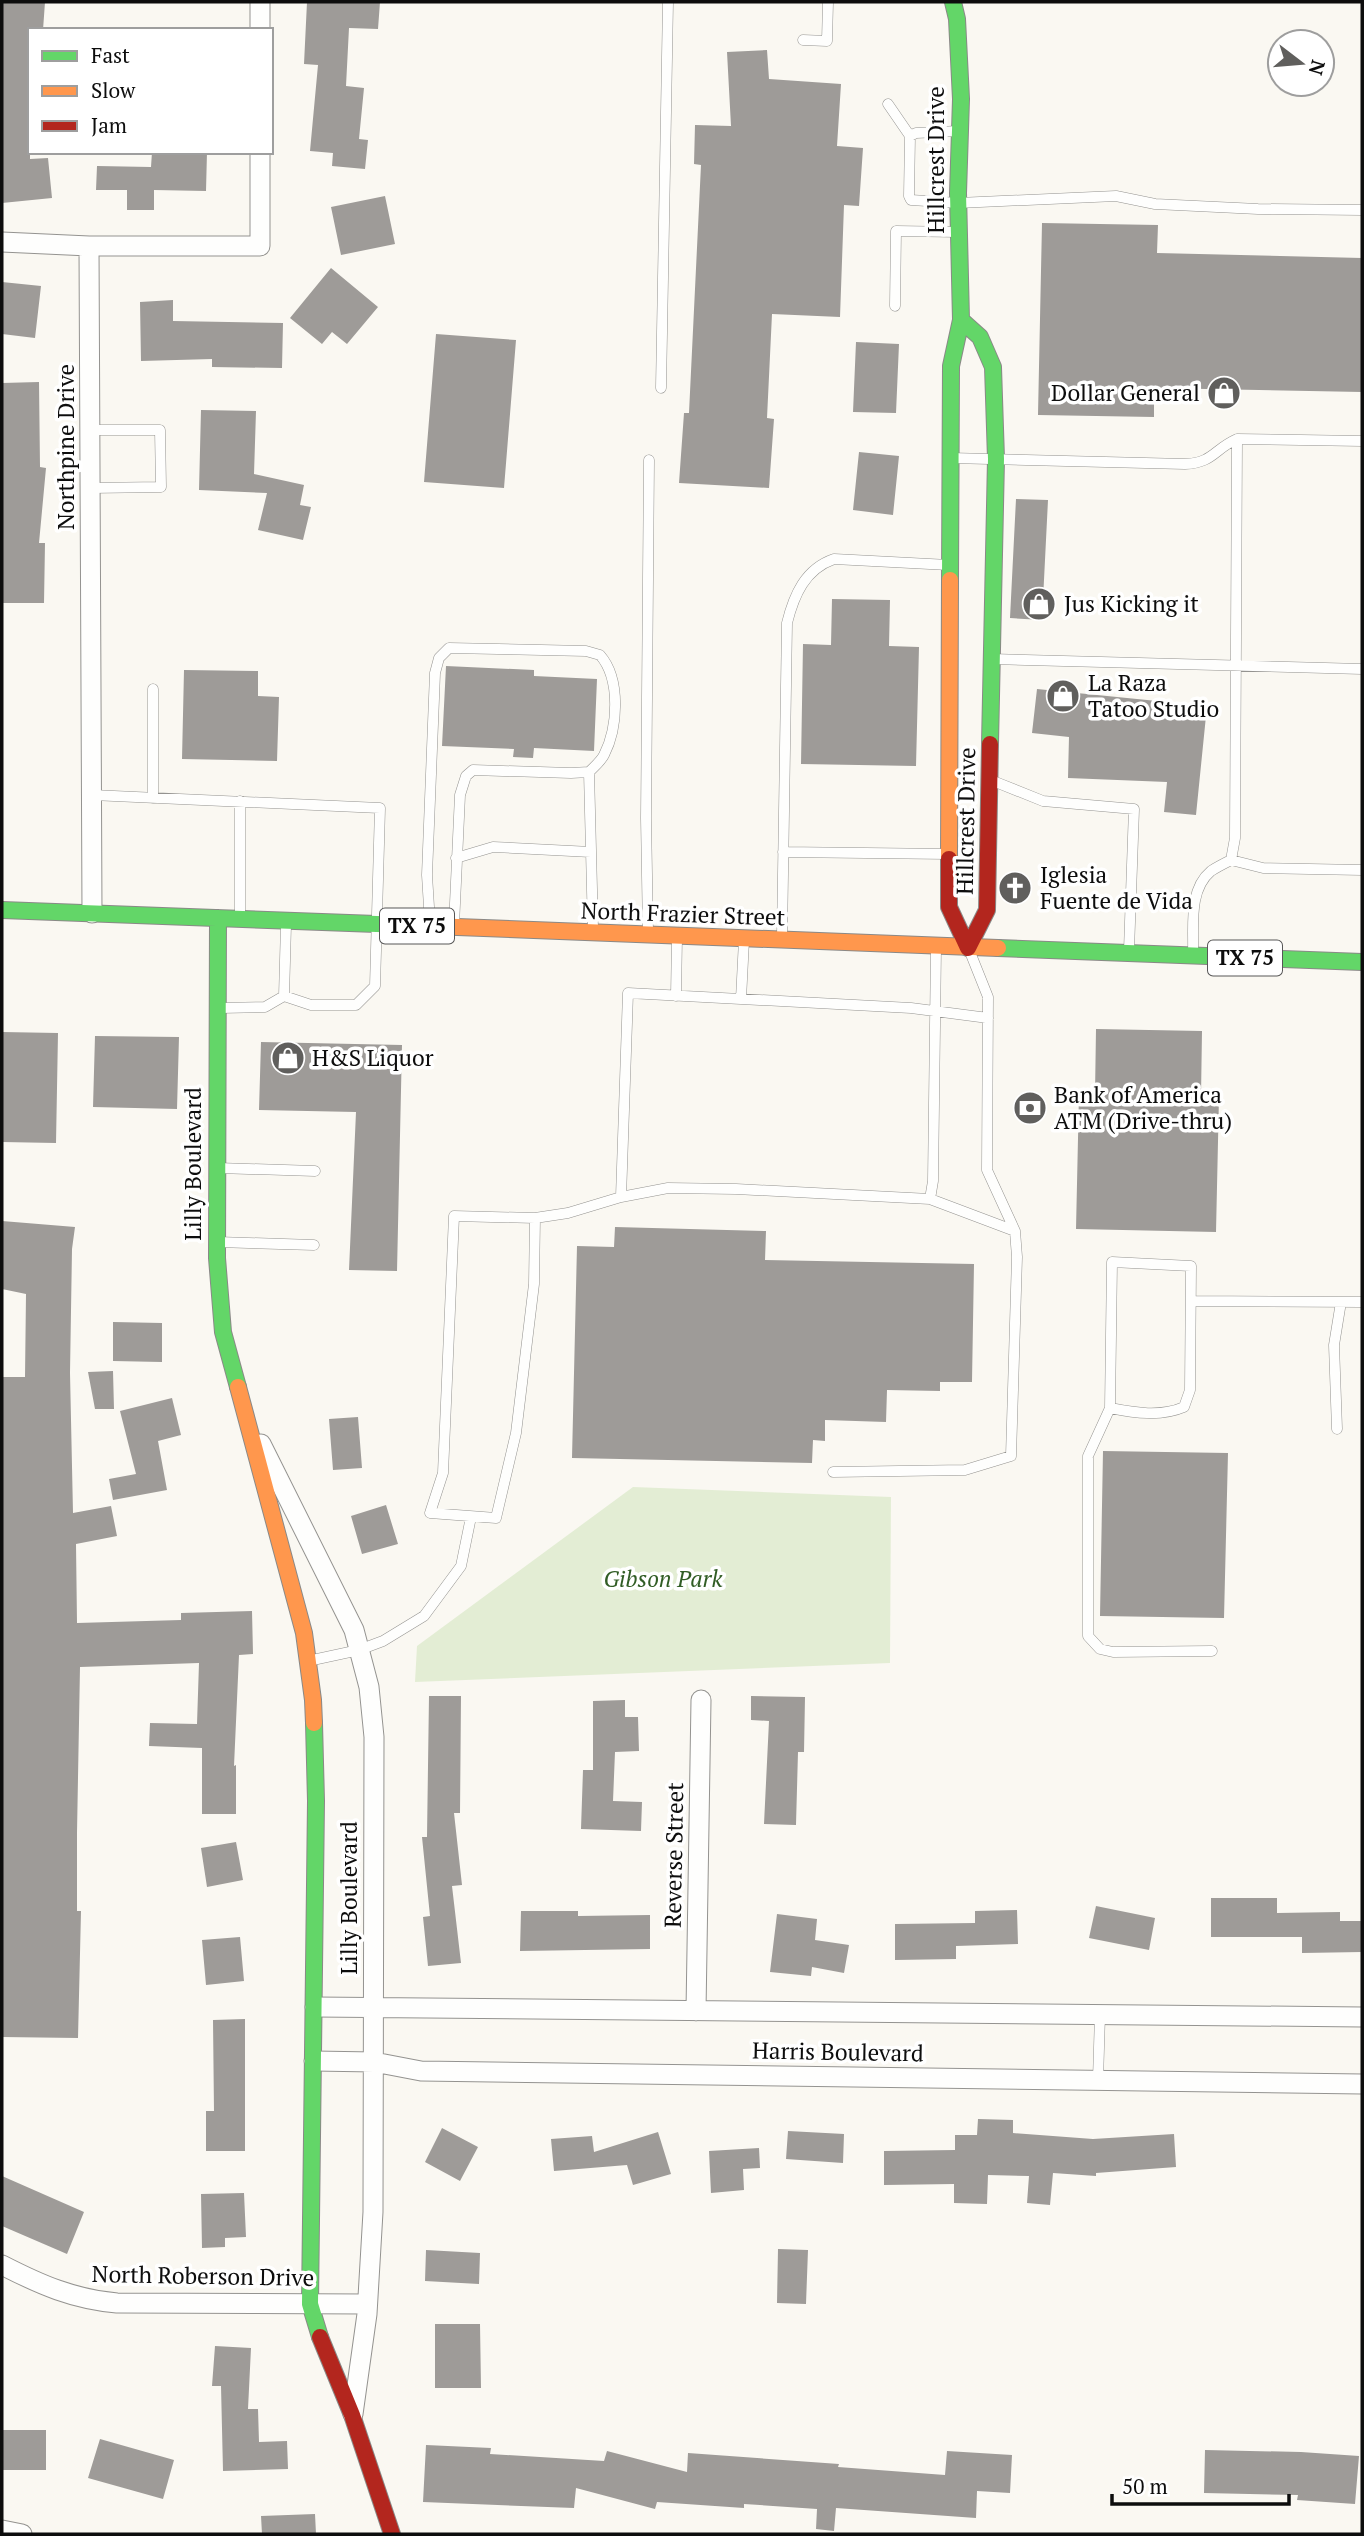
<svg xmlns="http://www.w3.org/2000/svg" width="1364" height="2536" font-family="'PT Serif',serif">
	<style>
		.green { fill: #e3edd4 }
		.building { fill: #9e9b98 }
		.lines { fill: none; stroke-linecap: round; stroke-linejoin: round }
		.lane-casing { stroke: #949390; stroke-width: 11 }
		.street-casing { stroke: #949390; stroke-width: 21 }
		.fast-casing { stroke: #8a8987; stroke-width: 18 }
		.slow-casing { stroke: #8a8987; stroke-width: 18 }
		.jam-casing { stroke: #8a8987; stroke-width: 18 }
		.lane { stroke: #fefefd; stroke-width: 10 }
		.street { stroke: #fefefd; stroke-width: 19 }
		.fast { stroke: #63d668; stroke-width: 16 }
		.slow { stroke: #ff974d; stroke-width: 16 }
		.jam { stroke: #b3261e; stroke-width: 16 }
		.labels { text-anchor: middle; stroke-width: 7; stroke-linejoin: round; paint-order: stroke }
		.shield { fill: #fff; stroke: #565656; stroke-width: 2 }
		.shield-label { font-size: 21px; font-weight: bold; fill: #0d0d0d }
		.street-label { font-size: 23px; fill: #0d0d0d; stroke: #fff }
		.poi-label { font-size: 23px; fill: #0d0d0d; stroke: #fff; text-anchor: start }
		.park-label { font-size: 23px; font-style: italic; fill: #315d25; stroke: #fff }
	</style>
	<rect width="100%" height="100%" fill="#faf8f2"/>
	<path class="green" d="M 633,1487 L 891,1497 L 890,1663 L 415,1682 L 417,1646 Z"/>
	<path class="building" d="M 2,2 L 45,2 L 43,30 L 30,30 L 30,159 L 48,158 L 52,198 L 2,203 Z
		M 307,2 L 380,2 L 378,29 L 349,28 L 346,86 L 364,88 L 359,139 L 368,140 L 365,169 L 332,166 L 333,153 L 310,151 L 318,65 L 304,64 Z
		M 767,50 L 769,79 L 841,84 L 837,146 L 863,148 L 859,206 L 844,205 L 840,317 L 772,314 L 767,418 L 774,419 L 769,488 L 679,483 L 684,413 L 689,413 L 701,165 L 694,164 L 695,125 L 731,126 L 727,52 Z
		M 152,152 L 207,152 L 206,191 L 154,190 L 154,210 L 127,210 L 127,190 L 96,190 L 97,166 L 151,167 Z
		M 385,196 L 395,244 L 341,255 L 331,207 Z
		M 1042,223 L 1158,225 L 1157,253 L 1362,258 L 1362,392 L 1154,388 L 1154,417 L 1038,415 Z
		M 331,268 L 378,307 L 347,344 L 332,332 L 322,344 L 290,318 Z
		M 2,282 L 41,286 L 35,338 L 2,334 Z
		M 173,300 L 173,321 L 283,323 L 282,368 L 212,367 L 212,359 L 141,361 L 140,302 Z
		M 436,334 L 516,340 L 504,488 L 424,482 Z
		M 856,342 L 899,344 L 896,413 L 853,412 Z
		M 39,382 L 40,467 L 46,468 L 39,543 L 45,543 L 44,603 L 2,603 L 2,383 Z
		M 201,410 L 256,411 L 254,474 L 304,485 L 300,505 L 311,507 L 303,540 L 258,530 L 267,493 L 199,490 Z
		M 859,452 L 899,456 L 893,515 L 853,510 Z
		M 1016,499 L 1048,500 L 1042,620 L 1010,618 Z
		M 832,599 L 890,600 L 889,646 L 919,647 L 916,766 L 801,764 L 803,644 L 831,645 Z
		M 446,666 L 534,670 L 534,676 L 597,679 L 594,751 L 534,748 L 533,758 L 513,757 L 514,749 L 442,746 Z
		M 184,670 L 258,671 L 258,696 L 279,697 L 277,761 L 182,759 Z
		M 1037,689 L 1207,706 L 1196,815 L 1164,812 L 1167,782 L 1068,778 L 1069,737 L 1032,733 Z
		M 1096,1029 L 1202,1031 L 1201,1096 L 1219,1096 L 1216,1232 L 1076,1229 L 1079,1093 L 1095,1094 Z
		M 2,1032 L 58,1033 L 56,1143 L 2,1142 Z
		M 95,1036 L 179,1037 L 177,1109 L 93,1107 Z
		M 261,1042 L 402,1045 L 397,1271 L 349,1270 L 356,1112 L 259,1110 Z
		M 2,1221 L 75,1227 L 72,1249 L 70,1373 L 73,1513 L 111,1506 L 117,1536 L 76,1544 L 77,1623 L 181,1620 L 181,1613 L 252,1611 L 253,1654 L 239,1655 L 234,1766 L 236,1765 L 236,1814 L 202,1814 L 202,1748 L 149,1746 L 150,1723 L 197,1724 L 199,1663 L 80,1667 L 77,1833 L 77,1911 L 81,1911 L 78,2038 L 2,2037 L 2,1377 L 25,1377 L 26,1294 L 2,1289 Z
		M 615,1227 L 766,1231 L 765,1260 L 974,1264 L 972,1382 L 940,1382 L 940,1391 L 887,1390 L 886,1422 L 825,1420 L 825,1441 L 813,1440 L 812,1463 L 572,1458 L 577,1246 L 614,1247 Z
		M 113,1322 L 162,1323 L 162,1362 L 113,1361 Z
		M 113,1371 L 114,1409 L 95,1409 L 88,1372 Z
		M 172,1398 L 181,1435 L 158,1441 L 167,1490 L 113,1500 L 109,1479 L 136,1474 L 120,1411 Z
		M 358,1417 L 362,1468 L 333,1470 L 329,1419 Z
		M 1103,1451 L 1228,1453 L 1224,1618 L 1100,1616 Z
		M 386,1505 L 398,1544 L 362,1554 L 351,1516 Z
		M 429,1696 L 461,1696 L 460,1813 L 454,1813 L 462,1885 L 452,1886 L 461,1963 L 428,1966 L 423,1917 L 430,1916 L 422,1837 L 427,1837 Z
		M 751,1696 L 805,1697 L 804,1752 L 798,1752 L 796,1825 L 764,1824 L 769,1721 L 751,1720 Z
		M 625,1700 L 625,1717 L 638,1717 L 639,1751 L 615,1752 L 613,1801 L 642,1802 L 641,1831 L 581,1829 L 583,1770 L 593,1770 L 593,1701 Z
		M 236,1842 L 243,1880 L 207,1887 L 201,1848 Z
		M 1211,1898 L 1277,1898 L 1277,1913 L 1340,1912 L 1340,1921 L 1362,1921 L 1362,1952 L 1302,1953 L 1302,1937 L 1211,1937 Z
		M 1096,1906 L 1155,1918 L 1149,1950 L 1089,1938 Z
		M 1017,1910 L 1018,1944 L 956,1946 L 956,1959 L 895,1960 L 895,1924 L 975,1923 L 975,1911 Z
		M 521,1911 L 578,1911 L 578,1916 L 650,1915 L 650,1949 L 520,1951 Z
		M 777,1914 L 817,1919 L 815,1940 L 849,1945 L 844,1973 L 812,1967 L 811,1976 L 770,1972 Z
		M 240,1937 L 244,1981 L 206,1985 L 202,1940 Z
		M 245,2019 L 245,2151 L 206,2151 L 206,2111 L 214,2111 L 213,2020 Z
		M 978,2119 L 1013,2120 L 1013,2133 L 1093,2139 L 1174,2134 L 1176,2167 L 1096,2173 L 1096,2176 L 1053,2173 L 1050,2205 L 1027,2203 L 1029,2176 L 988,2175 L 987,2204 L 954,2203 L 954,2184 L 884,2185 L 884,2151 L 955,2150 L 955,2135 L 977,2135 Z
		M 442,2128 L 478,2147 L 460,2181 L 425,2162 Z
		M 788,2131 L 844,2134 L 843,2163 L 786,2159 Z
		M 658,2132 L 671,2174 L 633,2185 L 627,2165 L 554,2171 L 551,2139 L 592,2136 L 594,2152 Z
		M 759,2148 L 760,2168 L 743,2169 L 744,2190 L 711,2193 L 709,2151 Z
		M 2,2176 L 84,2212 L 67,2254 L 2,2226 Z
		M 244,2193 L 246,2237 L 225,2238 L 225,2247 L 202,2248 L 201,2194 Z
		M 778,2249 L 808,2250 L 806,2304 L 777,2303 Z
		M 426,2250 L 480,2253 L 479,2284 L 425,2281 Z
		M 435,2324 L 480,2324 L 481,2388 L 435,2388 Z
		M 215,2346 L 251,2348 L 248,2409 L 258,2409 L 259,2442 L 287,2441 L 288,2469 L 223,2471 L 221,2386 L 212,2386 Z
		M 2,2430 L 46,2430 L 46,2470 L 2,2470 Z
		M 100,2439 L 174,2460 L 163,2499 L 88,2478 Z
		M 426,2445 L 491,2448 L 490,2454 L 604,2461 L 607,2451 L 687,2472 L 688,2453 L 839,2464 L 838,2467 L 945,2475 L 947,2451 L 1012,2455 L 1010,2493 L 977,2491 L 976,2518 L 836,2508 L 834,2531 L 816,2529 L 817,2509 L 744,2504 L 744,2508 L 657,2502 L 655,2509 L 576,2488 L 574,2508 L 423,2502 Z
		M 1205,2450 L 1301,2452 L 1359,2456 L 1355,2504 L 1297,2500 L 1298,2495 L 1204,2493 Z
		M 315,2514 L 316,2534 L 262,2534 L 261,2516 Z"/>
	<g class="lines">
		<defs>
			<path id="lane" d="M 803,40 L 827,41 L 828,2
				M 888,104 L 910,136
				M 959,131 L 916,133 L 910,136 L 909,196 L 911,200 L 958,203 L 1116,196 L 1155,204 L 1258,209 L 1362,210
				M 895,306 L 896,231 L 958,232
				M 661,388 L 668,2
				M 90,430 L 160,430 L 161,487 L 90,488
				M 951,458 L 1185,464 C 1213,463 1214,449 1237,439 L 1362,441
				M 992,659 L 1362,669
				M 993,781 L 1043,801 L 1134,809 L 1129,950
				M 92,795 L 380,808 L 375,986 L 356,1005 L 311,1005 L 284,996 L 286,925
				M 153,798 L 153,689
				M 783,852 L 948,854
				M 456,858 L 493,847 L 591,852
				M 1231,860 L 1263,868 L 1362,870
				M 240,916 L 240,801
				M 430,923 L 427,875 L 435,673 L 439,658 L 449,648 L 586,651 L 600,655 C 621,679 618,728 604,755 C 601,761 594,767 589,772
				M 454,925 L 460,795 L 466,776 L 473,770 L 571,773 L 589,772 L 593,929
				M 648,932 L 646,818 L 649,460
				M 782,937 L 787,623 C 794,595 805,569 834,559 L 949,565
				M 1193,953 C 1194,927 1188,890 1211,871 C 1217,867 1225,863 1231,860 L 1235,838 L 1237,439
				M 676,996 L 677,937
				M 741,999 L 744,940
				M 221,1008 L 265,1007 L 284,996
				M 218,1168 L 315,1171
				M 621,1197 L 628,993 L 911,1008 L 988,1018
				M 930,1199 L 1015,1231
				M 454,1216 L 535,1218 L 534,1284 L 516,1433 L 496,1518 L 430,1513 L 443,1473 Z
				M 535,1218 L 568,1213 L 621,1197 L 668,1188 L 736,1189 L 930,1199 L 933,1181 L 936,948
				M 218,1242 L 314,1245
				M 1191,1301 L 1362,1302
				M 1110,1408 L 1112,1262 L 1191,1266 L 1190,1390 L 1184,1407 C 1161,1417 1135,1413 1110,1408 L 1088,1456 L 1088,1636 L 1100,1649 L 1113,1652 L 1212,1651
				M 1337,1429 L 1334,1345 L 1341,1302
				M 833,1472 L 965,1470 L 1011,1456 L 1017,1257 L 1015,1231 L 987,1170 L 988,997 L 970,952
				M 308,1661 L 359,1650 L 383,1641 L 424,1616 L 461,1566 L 471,1517
				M 1098,2080 L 1100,2015"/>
			<path id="street" d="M 260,2 L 260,30
				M 2,242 L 89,246 L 260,246 L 260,152
				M 89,246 L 92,913
				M 261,1444 L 354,1630 L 369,1687 L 374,1737 L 373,2212 L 367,2314 L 353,2414
				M 315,2007 L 1362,2017
				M 696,2011 L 701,1700
				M 314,2061 L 374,2062 L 421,2071 L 1362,2084
				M 2,2265 C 41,2285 73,2299 117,2303 L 367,2304
				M 2,2530 L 22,2534"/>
			<path id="fast" d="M 961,320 L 980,337 L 993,367 L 996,459 L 990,744
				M 950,580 L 951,366 L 961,320 L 958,193 L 961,99 L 957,19 L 953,2
				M 2,910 L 431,926
				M 218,918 L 217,1258 L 223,1332 L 238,1387
				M 998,948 L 1362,962
				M 314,1723 L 316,1801 L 310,2304 L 320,2337"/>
			<path id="slow" d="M 949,859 L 950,580
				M 431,926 L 998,948
				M 238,1387 L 304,1633 L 313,1700 L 314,1723"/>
			<path id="jam" d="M 949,859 L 949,907 L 968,948
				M 968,948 L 987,910 L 990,744
				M 320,2337 L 352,2415 L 392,2534"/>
		</defs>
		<use href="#lane" class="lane-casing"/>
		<use href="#street" class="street-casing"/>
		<use href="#fast" class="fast-casing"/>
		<use href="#slow" class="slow-casing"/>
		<use href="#jam" class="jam-casing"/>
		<use href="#lane" class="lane"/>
		<use href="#street" class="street"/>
		<use href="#fast" class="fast"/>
		<use href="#slow" class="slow"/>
		<use href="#jam" class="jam"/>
	</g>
	<defs>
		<symbol id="shop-disc" viewBox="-11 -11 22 22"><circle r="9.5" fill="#605f5d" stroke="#fff"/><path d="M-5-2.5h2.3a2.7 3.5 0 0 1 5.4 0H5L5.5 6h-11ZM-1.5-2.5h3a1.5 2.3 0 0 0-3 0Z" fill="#fff"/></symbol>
		<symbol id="church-disc" viewBox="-11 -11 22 22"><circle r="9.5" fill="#605f5d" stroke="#fff"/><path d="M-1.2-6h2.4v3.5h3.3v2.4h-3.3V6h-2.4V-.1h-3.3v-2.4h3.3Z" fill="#fff"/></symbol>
		<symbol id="bank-disc" viewBox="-11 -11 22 22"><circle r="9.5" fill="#605f5d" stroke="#fff"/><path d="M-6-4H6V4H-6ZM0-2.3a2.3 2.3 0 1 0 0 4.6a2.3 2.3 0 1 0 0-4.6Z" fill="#fff"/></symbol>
	</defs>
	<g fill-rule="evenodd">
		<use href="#shop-disc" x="1205" y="374" width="38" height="38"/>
		<use href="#shop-disc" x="1020" y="585" width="38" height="38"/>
		<use href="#shop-disc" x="1044" y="677" width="38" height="38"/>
		<use href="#church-disc" x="996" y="869" width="38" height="38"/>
		<use href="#shop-disc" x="269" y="1039" width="38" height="38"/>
		<use href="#bank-disc" x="1011" y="1089" width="38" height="38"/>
	</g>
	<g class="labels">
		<g class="shield">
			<rect x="380" y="908.5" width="74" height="35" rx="5"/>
			<rect x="1208" y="940.5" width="74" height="35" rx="5"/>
		</g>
		<g class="shield-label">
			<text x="417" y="933">TX 75</text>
			<text x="1245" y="965">TX 75</text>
		</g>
		<g class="street-label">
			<text transform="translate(936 160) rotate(-90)" y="8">Hillcrest Drive</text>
			<text transform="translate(66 447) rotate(-90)" y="8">Northpine Drive</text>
			<text transform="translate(966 821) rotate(-89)" y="8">Hillcrest Drive</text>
			<text transform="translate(683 914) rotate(2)" y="8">North Frazier Street</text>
			<text transform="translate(193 1164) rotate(-90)" y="8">Lilly Boulevard</text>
			<text transform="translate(674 1855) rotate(-89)" y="8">Reverse Street</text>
			<text transform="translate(349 1898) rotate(-90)" y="8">Lilly Boulevard</text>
			<text transform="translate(838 2052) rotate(1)" y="8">Harris Boulevard</text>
			<text transform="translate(203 2276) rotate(1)" y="8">North Roberson Drive</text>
		</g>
		<g class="poi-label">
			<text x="1200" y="401" text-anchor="end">Dollar General</text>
			<text x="1064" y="612">Jus Kicking it</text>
			<text x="1088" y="691">La Raza<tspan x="1088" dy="26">Tatoo Studio</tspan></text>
			<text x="1040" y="883">Iglesia<tspan x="1040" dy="26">Fuente de Vida</tspan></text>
			<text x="312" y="1066">H&amp;S Liquor</text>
			<text x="1054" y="1103">Bank of America<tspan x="1054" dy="26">ATM (Drive-thru)</tspan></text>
		</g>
		<g class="park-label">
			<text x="663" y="1587">Gibson Park</text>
		</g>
	</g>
	<rect width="1364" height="2536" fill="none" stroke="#0d0d0d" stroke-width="7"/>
	<rect x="28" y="28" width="245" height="126" fill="#ffffff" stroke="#9e9e9e" stroke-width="2"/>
	<rect x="42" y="51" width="35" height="10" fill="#63d668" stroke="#9e9e9e" stroke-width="2"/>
	<text x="91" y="63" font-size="21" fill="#0d0d0d">Fast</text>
	<rect x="42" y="86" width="35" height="10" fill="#ff974d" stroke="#9e9e9e" stroke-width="2"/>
	<text x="91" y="98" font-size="21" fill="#0d0d0d">Slow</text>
	<rect x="42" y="121" width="35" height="10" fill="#b3261e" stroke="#9e9e9e" stroke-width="2"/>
	<text x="91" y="133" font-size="21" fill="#0d0d0d">Jam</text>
	<g transform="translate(1301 63) rotate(106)"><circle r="33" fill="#ffffff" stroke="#9e9e9e" stroke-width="2"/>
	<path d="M0-5L12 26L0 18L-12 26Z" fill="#605f5d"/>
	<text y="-10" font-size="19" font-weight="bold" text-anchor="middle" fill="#0d0d0d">N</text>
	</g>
	<path d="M1112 2494v10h177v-10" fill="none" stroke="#0d0d0d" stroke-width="3.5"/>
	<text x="1122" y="2494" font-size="21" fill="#0d0d0d" stroke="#ffffff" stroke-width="5" paint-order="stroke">50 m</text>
</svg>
